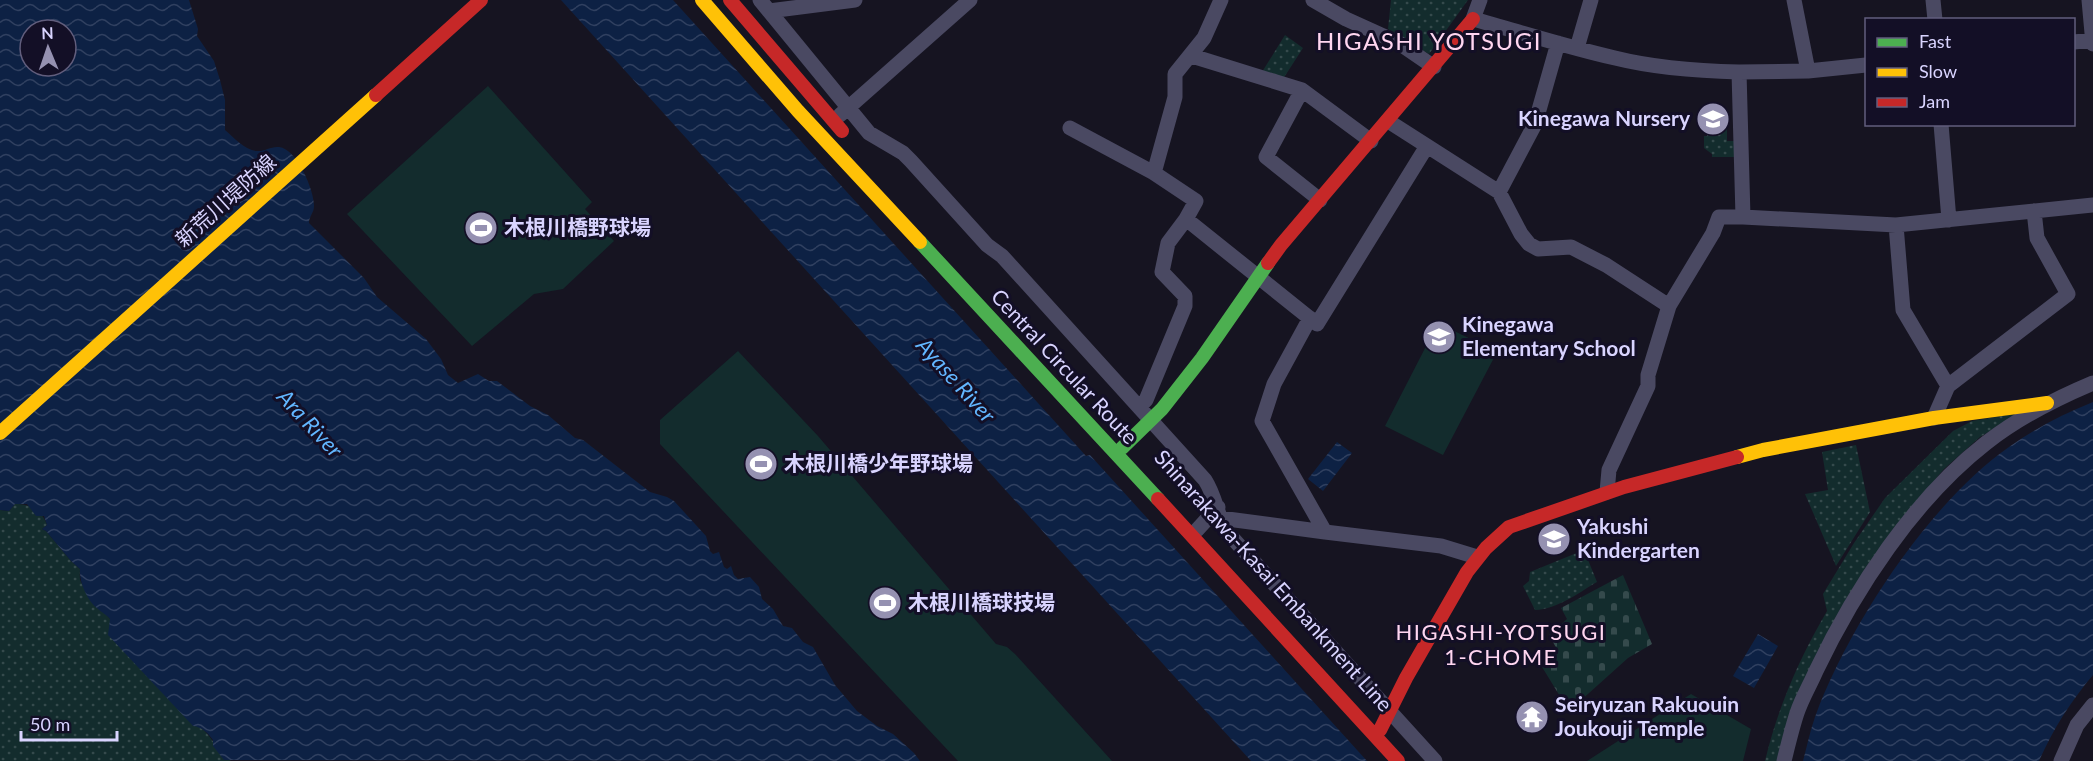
<svg xmlns="http://www.w3.org/2000/svg" width="2093" height="761" font-family="Lato,'Noto Sans JP',sans-serif">
	<style>
		.green { fill: url(#green-dots) }
		.cemetery { fill: url(#cemetery-stones) }
		.pitch { fill: #132c2d }
		.water { fill: url(#water-waves); fill-rule: evenodd }
		.lines { fill: none; stroke-linecap: round; stroke-linejoin: round }
		.street { stroke: #4a4962; stroke-width: 15 }
		.fast { stroke: #4caf50; stroke-width: 14 }
		.slow { stroke: #ffc107; stroke-width: 14 }
		.jam { stroke: #c62828; stroke-width: 14 }
		.labels { text-anchor: middle; stroke-width: 6; stroke-linejoin: round; paint-order: stroke }
		.poi-label { font-size: 21px; font-weight: bold; fill: #d9d4ff; stroke: #130f26; text-anchor: start }
		.street-label { font-size: 21px; fill: #d9d4ff; stroke: #130f26 }
		.water-label { font-size: 22px; font-style: italic; fill: #62b6ff; stroke: #130f26 }
		.neighbourhood-label { font-size: 22px; letter-spacing: 1.5px; fill: #ffd6f0; stroke: #130f26 }
		.quarter-label { font-size: 24px; letter-spacing: 1.5px; fill: #ffd6f0; stroke: #130f26 }
	</style>
	<defs>
		<pattern id="green-dots" width="8" height="8" patternUnits="userSpaceOnUse" patternTransform="scale(1.5)"><rect width="8" height="8" fill="#132c2d"/><path d="M2 2h.1M6 6h.1" fill="none" stroke="#354a4c" stroke-width="1.8" stroke-linecap="round"/></pattern>
		<pattern id="cemetery-stones" width="16" height="16" patternUnits="userSpaceOnUse" patternTransform="scale(1.5)"><rect width="16" height="16" fill="#132c2d"/><path d="M2 7V4a2 2 0 0 1 4 0v3zM10 15v-3a2 2 0 0 1 4 0v3z" fill="#354a4c"/></pattern>
		<pattern id="water-waves" width="16" height="10" patternUnits="userSpaceOnUse" patternTransform="scale(1.5)"><rect width="16" height="10" fill="#0d2144"/><path d="M0 5q4-4 8 0t8 0" fill="none" stroke="#304060"/></pattern>
	</defs>
	<rect width="100%" height="100%" fill="#161421"/>
	<path class="green" d="M 1391,0 L 1468,0 L 1429,54 L 1388,29 Z
		M 1285,35 L 1303,48 L 1283,79 L 1262,72 Z
		M 1707,127 L 1727,127 L 1727,141 L 1734,141 L 1734,157 L 1712,157 L 1712,154 L 1704,148 L 1704,136 L 1707,136 Z
		M 2020,413 L 1980,437 L 1944,469 L 1894,528 L 1869,563 L 1841,608 L 1778,761 L 1765,761 C 1778,707 1799,659 1827,611 L 1823,594 L 1854,543 L 1885,498 L 1953,431 L 1972,421 Z
		M 1856,445 L 1870,512 L 1836,566 L 1805,494 L 1828,490 L 1822,452 Z
		M 15,504 C 30,504 42,510 47,525 L 42,529 L 46,531 L 71,561 L 80,569 C 79,584 81,580 87,592 C 91,602 94,607 105,613 L 200,727 C 212,736 220,755 231,761 L 0,761 L 0,510 L 9,511 Z
		M 1584,550 L 1597,582 C 1578,593 1558,609 1535,610 L 1523,586 L 1529,581 L 1530,572 Z"/>
	<path class="cemetery" d="M 1623,575 L 1652,644 L 1628,658 L 1569,711 L 1539,662 L 1558,651 L 1549,635 L 1567,619 L 1561,608 Z"/>
	<path class="pitch" d="M 488,86 L 592,202 L 585,209 L 614,241 L 563,289 L 534,294 L 472,346 L 347,214 Z
		M 1438,323 L 1497,352 L 1443,455 L 1385,426 Z
		M 738,351 L 818,436 L 996,644 L 1007,647 L 1015,654 L 1112,761 L 958,761 L 660,444 L 660,420 Z
		M 1691,694 L 1751,729 L 1743,761 L 1587,761 Z"/>
	<path class="water" d="M 0,0 L 189,0 L 198,29 L 197,36 L 214,61 L 220,80 L 225,100 L 225,130 C 233,137 245,150 256,151 C 264,152 271,146 279,147 C 297,149 314,190 314,206 C 314,213 309,216 309,223 L 364,278 L 377,297 L 426,339 L 441,359 L 448,375 L 458,383 L 478,374 L 489,381 L 497,381 L 530,406 L 548,415 L 575,438 L 583,440 L 650,492 L 667,497 L 674,501 L 706,536 L 710,551 L 713,554 L 719,552 L 724,567 L 727,569 L 731,566 L 734,575 L 738,579 L 750,577 L 759,587 L 762,599 L 773,609 L 783,626 L 792,628 L 803,642 L 813,647 L 835,685 L 857,711 L 877,726 L 893,734 L 914,753 L 920,761 L 224,760 L 213,746 L 213,740 C 208,733 202,727 193,726 L 108,635 L 110,619 C 106,614 102,613 98,609 C 87,601 79,582 80,569 L 71,561 L 46,531 L 42,529 L 47,525 L 44,516 L 36,516 L 27,504 L 15,504 L 9,511 L 0,510 ZM 30,30 L 66,30 L 66,66 L 30,66 Z
		M 561,0 L 673,0 L 1086,456 L 1090,455 L 1367,761 L 1251,761 Z
		M 2093,402 L 2093,675 C 2071,701 2053,729 2039,761 L 1803,761 C 1807,746 1810,731 1815,717 C 1848,626 1930,502 2009,447 C 2036,428 2063,414 2093,402 Z
		M 1337,442 L 1352,453 L 1323,491 L 1308,479 Z
		M 1758,634 L 1778,646 L 1754,688 L 1733,676 Z"/>
	<g class="lines">
		<path class="street" d="M 760,0 L 869,133 L 903,153 L 911,161 L 987,245 L 1002,256 L 1205,480 C 1216,497 1217,516 1227,532 L 1435,761
			M 1313,0 L 1346,19 L 1399,43 L 1434,67
			M 1480,0 L 1473,19 C 1520,32 1567,47 1615,58 C 1655,68 1698,71 1739,72 L 1743,217 L 1719,217 L 1713,233 L 1669,306 L 1648,375 L 1648,386 L 1609,470 L 1607,492
			M 1794,0 L 1808,71
			M 1933,0 L 1935,20
			M 2089,0 L 2093,44
			M 769,11 L 855,0
			M 2074,42 L 2093,40
			M 1577,48 L 1591,0
			M 1192,56 L 1302,90 L 1371,141
			M 1739,72 L 1808,71 L 1866,65
			M 1302,90 L 1266,157 L 1320,200
			M 840,115 L 970,0
			M 1388,121 L 1499,192 L 1521,234 L 1529,244 L 1538,249 L 1571,247 L 1606,265 L 1669,306
			M 1941,124 L 1949,220
			M 1070,128 L 1154,173 L 1196,201 L 1186,219 L 1168,243 L 1162,272 L 1185,296 L 1185,306 L 1146,400 L 1139,407
			M 1154,173 L 1175,97 L 1175,74 L 1204,38 L 1221,0
			M 1499,192 L 1535,124 L 1558,43
			M 1743,217 L 1896,225 L 2093,205
			M 1186,219 L 1317,324 L 1427,146
			M 1896,225 L 1903,310 L 1948,386
			M 1310,318 L 1274,384 L 1262,421 L 1325,532 L 1441,546 L 1477,557
			M 1934,418 L 1948,386 L 2068,294 L 2037,238 L 2034,211
			M 1220,518 L 1325,532
			M 1197,530 L 1218,507
			M 1784,761 C 1788,745 1792,728 1797,713 C 1802,698 1810,685 1816,671 C 1855,589 1914,499 1986,443 C 2019,417 2055,399 2093,383
			M 2061,761 L 2077,725 L 2093,705"/>
		<path class="fast" d="M 920,242 L 1158,499
			M 1122,448 L 1162,409 L 1202,358 L 1268,263"/>
		<path class="slow" d="M 702,0 L 798,111 L 920,242
			M 0,433 L 376,95
			M 1737,457 L 1763,450 L 1934,418 L 2047,403"/>
		<path class="jam" d="M 730,0 L 842,131
			M 376,95 L 481,0
			M 1268,263 L 1281,245 L 1473,19
			M 1158,499 L 1398,761
			M 1380,730 L 1406,678 L 1467,572 L 1486,548 L 1509,527 L 1624,487 L 1737,457"/>
	</g>
	<defs>
		<symbol id="school-disc" viewBox="-11 -11 22 22"><circle r="9.5" fill="#9591b1" stroke="#130f26"/><path d="M0-5L7-2L0 1L-7-2ZM-4 1L0 2.5L4 1V4Q0 6-4 4Z" fill="#fff"/></symbol>
		<symbol id="stadium-disc" viewBox="-11 -11 22 22"><circle r="9.5" fill="#9591b1" stroke="#130f26"/><path d="M0-5a6.5 5 0 1 0 0 10a6.5 5 0 1 0 0-10ZM-3.5-1.8h7v3.6h-7Z" fill="#fff"/></symbol>
		<symbol id="temple-disc" viewBox="-11 -11 22 22"><circle r="9.5" fill="#9591b1" stroke="#130f26"/><path d="M0-6L5-2H3V0L6.5 2.5H4V6H1.5V3h-3V6H-4V2.5H-6.5L-3 0V-2H-5Z" fill="#fff"/></symbol>
	</defs>
	<g fill-rule="evenodd">
		<use href="#school-disc" x="1694" y="100" width="38" height="38"/>
		<use href="#stadium-disc" x="462" y="209" width="38" height="38"/>
		<use href="#school-disc" x="1420" y="318" width="38" height="38"/>
		<use href="#stadium-disc" x="742" y="445" width="38" height="38"/>
		<use href="#school-disc" x="1535" y="520" width="38" height="38"/>
		<use href="#stadium-disc" x="866" y="584" width="38" height="38"/>
		<use href="#temple-disc" x="1513" y="698" width="38" height="38"/>
	</g>
	<g class="labels">
		<g class="poi-label">
			<text x="1690" y="126" text-anchor="end">Kinegawa Nursery</text>
			<text x="504" y="235">木根川橋野球場</text>
			<text x="1462" y="332">Kinegawa<tspan x="1462" dy="24">Elementary School</tspan></text>
			<text x="784" y="471">木根川橋少年野球場</text>
			<text x="1577" y="534">Yakushi<tspan x="1577" dy="24">Kindergarten</tspan></text>
			<text x="908" y="610">木根川橋球技場</text>
			<text x="1555" y="712">Seiryuzan Rakuouin<tspan x="1555" dy="24">Joukouji Temple</tspan></text>
		</g>
		<g class="street-label">
			<text transform="translate(226 201) rotate(-42)" y="7">新荒川堤防線</text>
			<text transform="translate(1064 367) rotate(47)" y="7">Central Circular Route</text>
			<text transform="translate(1273 581) rotate(48)" y="7">Shinarakawa-Kasai Embankment Line</text>
		</g>
		<g class="water-label">
			<text transform="translate(956 380) rotate(48)" y="8">Ayase River</text>
			<text transform="translate(310 423) rotate(47)" y="8">Ara River</text>
		</g>
		<g class="neighbourhood-label">
			<text x="1501" y="640">HIGASHI-YOTSUGI<tspan x="1501" dy="25">1-CHOME</tspan></text>
		</g>
		<g class="quarter-label">
			<text x="1429" y="50">HIGASHI YOTSUGI</text>
		</g>
	</g>
	<rect x="1865" y="18" width="210" height="108" fill="#130f26" stroke="#625e7d" stroke-width="1.5"/>
	<rect x="1877" y="38" width="30" height="9" fill="#4caf50" stroke="#625e7d" stroke-width="1.5"/>
	<text x="1919" y="48" font-size="18" fill="#d9d4ff">Fast</text>
	<rect x="1877" y="68" width="30" height="9" fill="#ffc107" stroke="#625e7d" stroke-width="1.5"/>
	<text x="1919" y="78" font-size="18" fill="#d9d4ff">Slow</text>
	<rect x="1877" y="98" width="30" height="9" fill="#c62828" stroke="#625e7d" stroke-width="1.5"/>
	<text x="1919" y="108" font-size="18" fill="#d9d4ff">Jam</text>
	<g transform="translate(48 48) rotate(358)"><circle r="28" fill="#130f26" stroke="#625e7d" stroke-width="1.5"/>
	<path d="M0-4.5L10 22L0 15L-10 22Z" fill="#9591b1"/>
	<text y="-9" font-size="16" font-weight="bold" text-anchor="middle" fill="#d9d4ff">N</text>
	</g>
	<path d="M21 731v9h96v-9" fill="none" stroke="#d9d4ff" stroke-width="3"/>
	<text x="30" y="731" font-size="18" fill="#d9d4ff" stroke="#130f26" stroke-width="4.5" paint-order="stroke">50 m</text>
</svg>
